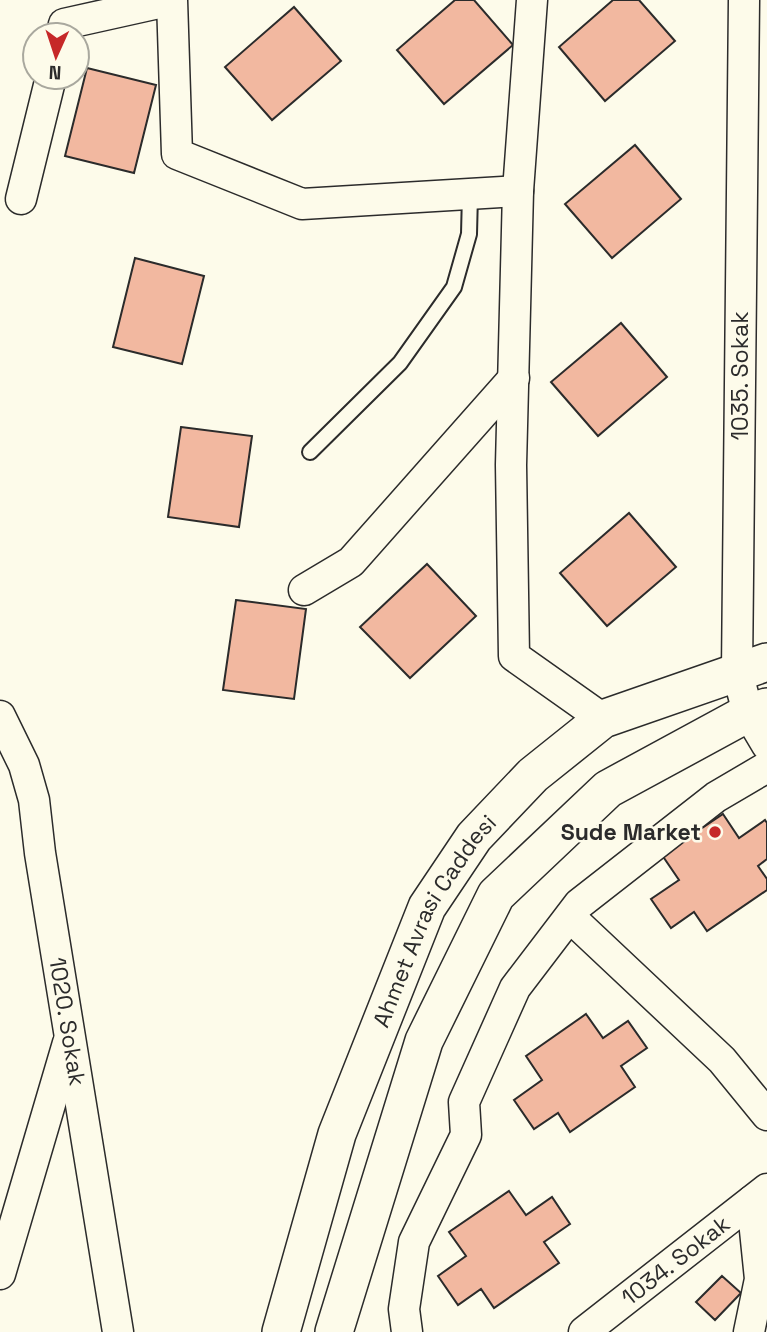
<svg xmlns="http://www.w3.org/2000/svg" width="767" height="1332" font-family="'Space Grotesk',sans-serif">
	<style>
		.building { fill: #f2b8a0; stroke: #2b2b2b; stroke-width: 2 }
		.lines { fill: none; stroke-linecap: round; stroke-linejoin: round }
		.service-casing { stroke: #2b2b2b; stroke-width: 18 }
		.minor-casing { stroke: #2b2b2b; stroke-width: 33 }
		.tertiary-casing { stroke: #2b2b2b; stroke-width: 40 }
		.service { stroke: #fdfbea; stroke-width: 14 }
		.minor { stroke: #fdfbea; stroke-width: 30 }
		.tertiary { stroke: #fdfbea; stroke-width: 37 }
		.poi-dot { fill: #c62828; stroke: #fdfbea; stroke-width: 2.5 }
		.labels { text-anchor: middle; stroke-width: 5; stroke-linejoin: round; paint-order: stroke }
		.street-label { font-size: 23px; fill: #2b2b2b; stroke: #fdfbea }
		.poi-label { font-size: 23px; font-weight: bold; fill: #2b2b2b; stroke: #fdfbea; text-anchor: end }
	</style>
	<rect width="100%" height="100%" fill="#fdfbea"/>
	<path class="building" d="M 455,0 L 474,0 L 513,45 L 444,104 L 397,50 Z
		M 613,0 L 639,0 L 675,41 L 605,101 L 559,47 Z
		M 294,7 L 341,61 L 272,120 L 225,67 Z
		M 87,68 L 156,85 L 134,173 L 65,156 Z
		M 635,145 L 681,199 L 612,258 L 565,204 Z
		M 135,258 L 204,276 L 182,364 L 113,347 Z
		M 621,323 L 667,377 L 598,436 L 551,382 Z
		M 181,427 L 252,436 L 239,527 L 168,517 Z
		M 629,513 L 676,567 L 607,626 L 560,573 Z
		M 427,564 L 476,616 L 410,678 L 360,627 Z
		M 236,600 L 306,609 L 294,699 L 223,690 Z
		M 723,814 L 739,838 L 765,820 L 767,823 L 767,859 L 758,866 L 767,879 L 767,890 L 707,931 L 694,912 L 671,928 L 651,899 L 679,880 L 662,855 Z
		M 586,1014 L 603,1038 L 628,1021 L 647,1048 L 621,1066 L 635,1087 L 570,1132 L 558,1113 L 534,1129 L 514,1100 L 542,1080 L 526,1056 Z
		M 509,1191 L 526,1215 L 552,1197 L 570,1224 L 544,1242 L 559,1263 L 494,1308 L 481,1289 L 458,1305 L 438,1276 L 466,1256 L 449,1232 Z
		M 722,1276 L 741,1293 L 715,1320 L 696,1302 Z"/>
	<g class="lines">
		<defs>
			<path id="service" d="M 310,452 L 400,363 L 454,287 L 469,234 L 470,194"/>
			<g id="minor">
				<path d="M 532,0 L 518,191 L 511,465 L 514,656 L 603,719"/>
				<path d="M 744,0 L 737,671 L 748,713 L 767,745"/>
				<path d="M 62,35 L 64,24 L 172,0 L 177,154 L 302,204 L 518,191"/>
				<path d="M 21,199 L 51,77"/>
				<path d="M 304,590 L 351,562 L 514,378"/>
				<path id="s1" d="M 0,716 L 24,765 L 34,800 L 40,853 L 118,1332"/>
				<path d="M 570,917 L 722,1060 L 767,1115"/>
				<path d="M 0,1274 L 68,1043"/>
				<path d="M 407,1332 L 404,1309 L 414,1242 L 466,1135 L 464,1102 L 515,988 L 579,904 L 716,797 L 767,767"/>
				<path id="s2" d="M 584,1332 L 767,1189"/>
				<path d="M 749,1332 L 760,1279 L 752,1201"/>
			</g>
			<g id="tertiary">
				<path id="s3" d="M 281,1332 L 337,1134 L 427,907 L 474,837 L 533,775 L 603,719 L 767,662"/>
				<path d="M 334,1332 L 424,1041 L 496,895 L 608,789 L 748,713 L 767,707"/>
			</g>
		</defs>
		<use href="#service" class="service-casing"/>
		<use href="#minor" class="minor-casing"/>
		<use href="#tertiary" class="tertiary-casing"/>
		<use href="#service" class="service"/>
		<use href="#minor" class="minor"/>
		<use href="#tertiary" class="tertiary"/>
	</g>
	<circle class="poi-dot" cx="715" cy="832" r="7"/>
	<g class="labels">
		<g class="street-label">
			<text transform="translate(740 376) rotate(-90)" y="8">1035. Sokak</text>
			<text dy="8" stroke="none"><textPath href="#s3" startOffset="441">Ahmet Avrasi Caddesi</textPath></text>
			<text dy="8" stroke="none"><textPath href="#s1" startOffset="315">1020. Sokak</textPath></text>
			<text dy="8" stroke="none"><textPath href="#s2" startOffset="116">1034. Sokak</textPath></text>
		</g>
		<g class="poi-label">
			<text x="701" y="840">Sude Market</text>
		</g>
	</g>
	<g transform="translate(56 56) rotate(183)"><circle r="33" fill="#fdfbea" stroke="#a9a89e" stroke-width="2"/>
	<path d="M0-5L12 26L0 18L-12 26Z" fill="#c62828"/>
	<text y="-10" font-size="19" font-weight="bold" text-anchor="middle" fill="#2b2b2b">N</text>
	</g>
</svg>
